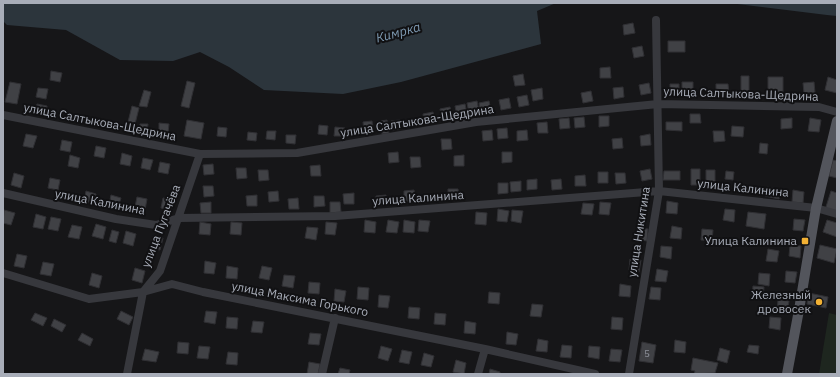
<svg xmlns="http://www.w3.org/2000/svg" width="840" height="377" font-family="'IBM Plex Sans',sans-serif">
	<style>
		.green { fill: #1e261f }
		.water { fill: #2c353c }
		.building { fill: #404145; stroke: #303034 }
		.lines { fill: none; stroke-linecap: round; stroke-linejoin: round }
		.minor { stroke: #37383d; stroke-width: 8 }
		.major { stroke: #53555c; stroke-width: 10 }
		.poi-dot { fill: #f2b134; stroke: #111113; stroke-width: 1.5 }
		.labels { text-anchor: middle; stroke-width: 4; stroke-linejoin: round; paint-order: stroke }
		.number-label { font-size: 10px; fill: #8e929b }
		.street-label { font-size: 12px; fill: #a8adb8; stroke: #111113 }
		.poi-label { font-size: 12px; fill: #a8adb8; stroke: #111113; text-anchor: end }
		.water-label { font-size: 13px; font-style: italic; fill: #7f9bb3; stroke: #111113 }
	</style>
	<rect width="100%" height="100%" fill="#161618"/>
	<path class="green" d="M 829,313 L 837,315 L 837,374 L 819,374 Z"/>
	<path class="water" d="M 3,3 L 556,3 L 537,11 L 541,44 L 401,82 L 343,94 L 264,90 L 229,67 L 200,52 L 173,61 L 120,60 L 66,30 L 7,25 L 3,21 Z
		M 729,3 L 837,3 L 837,16 L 827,15 Z"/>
	<path class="building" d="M 633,23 L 635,33 L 624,35 L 623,25 Z
		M 668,41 L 685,41 L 685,52 L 668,52 Z
		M 642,46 L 644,56 L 634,58 L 632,48 Z
		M 610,67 L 611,78 L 600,78 L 600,68 Z
		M 51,71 L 62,73 L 60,82 L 50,80 Z
		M 523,74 L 525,85 L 515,86 L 513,76 Z
		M 741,76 L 749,76 L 749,92 L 741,92 Z
		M 768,77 L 783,77 L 783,93 L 768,93 Z
		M 828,77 L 837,80 L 837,93 L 825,90 Z
		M 187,81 L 195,83 L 189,108 L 181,106 Z
		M 10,82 L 21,84 L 17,104 L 5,102 Z
		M 682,82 L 693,82 L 693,95 L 682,95 Z
		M 814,82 L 815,93 L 804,93 L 803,83 Z
		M 649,83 L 651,93 L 641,95 L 639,85 Z
		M 670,84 L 679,84 L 679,96 L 670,96 Z
		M 716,84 L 728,84 L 729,94 L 716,94 Z
		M 623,87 L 624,97 L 614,99 L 613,88 Z
		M 38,88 L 48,89 L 46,99 L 36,97 Z
		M 542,88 L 543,99 L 533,101 L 531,90 Z
		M 144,90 L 151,92 L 147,107 L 139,106 Z
		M 591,91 L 593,101 L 583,103 L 581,93 Z
		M 527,95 L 529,105 L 519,107 L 517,97 Z
		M 509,98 L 511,108 L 501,110 L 499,100 Z
		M 477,101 L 479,111 L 469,113 L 467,103 Z
		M 489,101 L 491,111 L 481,113 L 479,103 Z
		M 37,104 L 47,106 L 46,115 L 35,113 Z
		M 465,104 L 467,114 L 457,116 L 455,106 Z
		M 132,106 L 139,108 L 135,124 L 128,122 Z
		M 450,107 L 452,117 L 442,119 L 440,109 Z
		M 433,112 L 435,122 L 425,124 L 423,114 Z
		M 690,114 L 700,114 L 701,123 L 690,123 Z
		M 599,116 L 609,116 L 609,126 L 599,127 Z
		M 584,117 L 585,127 L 575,128 L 574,118 Z
		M 569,118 L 570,128 L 560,129 L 559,119 Z
		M 792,118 L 792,128 L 781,129 L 781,119 Z
		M 810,118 L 821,120 L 819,132 L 808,131 Z
		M 187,120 L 204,123 L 201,139 L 184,136 Z
		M 387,120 L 389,133 L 382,134 L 381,121 Z
		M 400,120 L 401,129 L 391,130 L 391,121 Z
		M 372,121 L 373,130 L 364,131 L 363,122 Z
		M 547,122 L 548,133 L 538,133 L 537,123 Z
		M 666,122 L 682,122 L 682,131 L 666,130 Z
		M 159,123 L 169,124 L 168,133 L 159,132 Z
		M 140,124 L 148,124 L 147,132 L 140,132 Z
		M 319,125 L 328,126 L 327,135 L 318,134 Z
		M 732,126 L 744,127 L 743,137 L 731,136 Z
		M 218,127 L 227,128 L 226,137 L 217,136 Z
		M 335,127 L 345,128 L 344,136 L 334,136 Z
		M 507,128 L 508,138 L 498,139 L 497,129 Z
		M 492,130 L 493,140 L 483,141 L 482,131 Z
		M 527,130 L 528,140 L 517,141 L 517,131 Z
		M 267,131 L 276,131 L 275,140 L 266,139 Z
		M 713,131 L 724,131 L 725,141 L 714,142 Z
		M 248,132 L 257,133 L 256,141 L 247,140 Z
		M 26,134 L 37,136 L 33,148 L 23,146 Z
		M 650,134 L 651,145 L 641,146 L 640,136 Z
		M 286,135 L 296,135 L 295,144 L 286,143 Z
		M 622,138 L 623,148 L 613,149 L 612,139 Z
		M 441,139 L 451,139 L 452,149 L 442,150 Z
		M 62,140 L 72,142 L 70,152 L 60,150 Z
		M 760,143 L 768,144 L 767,154 L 759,153 Z
		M 96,146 L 106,148 L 104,158 L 94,156 Z
		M 398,152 L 399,162 L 389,163 L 388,153 Z
		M 502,152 L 512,152 L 512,162 L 502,163 Z
		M 122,153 L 132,156 L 130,166 L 120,164 Z
		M 70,155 L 80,158 L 78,168 L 68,166 Z
		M 464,155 L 464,166 L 454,166 L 454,156 Z
		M 410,157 L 420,157 L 421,167 L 411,168 Z
		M 143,158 L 153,160 L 150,170 L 141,168 Z
		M 833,160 L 837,161 L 837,178 L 829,176 Z
		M 160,162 L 170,164 L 168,174 L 158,172 Z
		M 213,164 L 214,174 L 204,175 L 203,165 Z
		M 320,165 L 321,176 L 311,176 L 310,166 Z
		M 236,168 L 246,168 L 247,178 L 237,179 Z
		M 650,169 L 652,179 L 642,181 L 640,171 Z
		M 691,169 L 700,169 L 700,185 L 691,185 Z
		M 258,170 L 268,170 L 269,180 L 259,181 Z
		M 706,170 L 715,170 L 715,186 L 706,186 Z
		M 664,171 L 680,171 L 680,180 L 663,180 Z
		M 726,171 L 734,172 L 733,180 L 725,179 Z
		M 598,172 L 608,172 L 608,183 L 598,183 Z
		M 14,173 L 24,176 L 21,188 L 11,185 Z
		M 615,173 L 625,173 L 626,183 L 616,184 Z
		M 585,175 L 586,186 L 575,186 L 575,176 Z
		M 50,178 L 60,180 L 58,190 L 48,188 Z
		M 537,179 L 537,189 L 527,190 L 527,180 Z
		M 561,179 L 562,189 L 552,190 L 551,180 Z
		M 521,181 L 521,191 L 511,192 L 510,182 Z
		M 498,183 L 508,183 L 508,193 L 498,194 Z
		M 203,186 L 213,186 L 214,196 L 204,197 Z
		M 767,187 L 781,190 L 779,199 L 765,196 Z
		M 448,189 L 458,189 L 459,199 L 448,200 Z
		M 414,190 L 415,201 L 404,202 L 404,191 Z
		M 793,190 L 804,192 L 803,203 L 792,202 Z
		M 86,191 L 96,194 L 94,204 L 84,202 Z
		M 278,191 L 279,201 L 269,202 L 268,192 Z
		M 831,191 L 837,193 L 837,213 L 825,210 Z
		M 354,193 L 354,204 L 344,204 L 343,194 Z
		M 111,195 L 121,198 L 118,207 L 109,205 Z
		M 257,195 L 257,206 L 247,206 L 246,196 Z
		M 386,195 L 386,205 L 376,206 L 376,196 Z
		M 314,196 L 324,196 L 325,206 L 314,207 Z
		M 137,197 L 147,199 L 145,210 L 135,207 Z
		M 163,198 L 173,200 L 171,210 L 161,208 Z
		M 298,198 L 299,209 L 289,209 L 288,199 Z
		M 667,201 L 678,203 L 677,214 L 666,213 Z
		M 211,202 L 211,213 L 201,213 L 200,203 Z
		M 330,202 L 340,202 L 341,212 L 330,213 Z
		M 600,202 L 611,203 L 609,215 L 599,214 Z
		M 583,203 L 594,204 L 592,215 L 581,214 Z
		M 498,209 L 509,211 L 507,222 L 497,221 Z
		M 725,209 L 735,210 L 734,222 L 723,220 Z
		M 4,210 L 15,213 L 11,225 L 3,223 Z
		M 512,210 L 523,211 L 521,223 L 511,221 Z
		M 476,212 L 487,213 L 486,225 L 475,224 Z
		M 748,212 L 766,214 L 764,229 L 746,226 Z
		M 36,214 L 46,217 L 43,229 L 33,227 Z
		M 51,217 L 61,219 L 58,231 L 48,229 Z
		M 794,219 L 805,220 L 803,231 L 793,230 Z
		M 365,220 L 376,222 L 375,233 L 364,232 Z
		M 388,220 L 399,222 L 397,233 L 386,232 Z
		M 404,220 L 415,222 L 414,233 L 403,232 Z
		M 419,220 L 430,221 L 428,232 L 418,231 Z
		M 827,220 L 837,223 L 837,237 L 823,232 Z
		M 200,222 L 211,224 L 210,235 L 199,234 Z
		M 231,222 L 242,223 L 241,235 L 230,234 Z
		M 326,222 L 337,223 L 335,235 L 325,234 Z
		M 96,224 L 106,227 L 103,239 L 92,236 Z
		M 72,225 L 82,227 L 79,239 L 68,237 Z
		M 672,226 L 682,228 L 681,239 L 670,238 Z
		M 307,227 L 318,228 L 316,240 L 305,238 Z
		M 637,228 L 648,229 L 647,241 L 636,239 Z
		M 702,229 L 713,230 L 712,241 L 701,240 Z
		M 112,230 L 119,232 L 116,243 L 109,241 Z
		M 126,231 L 136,234 L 133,246 L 123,243 Z
		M 153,236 L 163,238 L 160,250 L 150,248 Z
		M 790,245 L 801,246 L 800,258 L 789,256 Z
		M 820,245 L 837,249 L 834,263 L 817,258 Z
		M 661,246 L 672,247 L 671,259 L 660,257 Z
		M 768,249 L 779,251 L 777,262 L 766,261 Z
		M 17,254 L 27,256 L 24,268 L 14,266 Z
		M 630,259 L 641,260 L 639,272 L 629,270 Z
		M 205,261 L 216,263 L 214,274 L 204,273 Z
		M 43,262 L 54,264 L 51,276 L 40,274 Z
		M 227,266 L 238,268 L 237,279 L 226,278 Z
		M 262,266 L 272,268 L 269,280 L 259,278 Z
		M 135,268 L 145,271 L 142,283 L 132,280 Z
		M 657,269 L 668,271 L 666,282 L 655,281 Z
		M 786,271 L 797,272 L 795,283 L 785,282 Z
		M 92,273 L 102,276 L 99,288 L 89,285 Z
		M 759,273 L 770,274 L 769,286 L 758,284 Z
		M 284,275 L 295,276 L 293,288 L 282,286 Z
		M 309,282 L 320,283 L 319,294 L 308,293 Z
		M 620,284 L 631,286 L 630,297 L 619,296 Z
		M 753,286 L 764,287 L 763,299 L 752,298 Z
		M 358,287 L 369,288 L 368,300 L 357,299 Z
		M 651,287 L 661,288 L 660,300 L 649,299 Z
		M 335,289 L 346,291 L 344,302 L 334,301 Z
		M 489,292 L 500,293 L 499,304 L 488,303 Z
		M 809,293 L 828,297 L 826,308 L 807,304 Z
		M 379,295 L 390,296 L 388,308 L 378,307 Z
		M 778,300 L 789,301 L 787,313 L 777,312 Z
		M 532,304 L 543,305 L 541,317 L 530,316 Z
		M 409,307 L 420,308 L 419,319 L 408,318 Z
		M 121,311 L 133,317 L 129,325 L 117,319 Z
		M 206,311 L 217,312 L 215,324 L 204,322 Z
		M 35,313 L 47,318 L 43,326 L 31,320 Z
		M 435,313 L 446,314 L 445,325 L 434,324 Z
		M 227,317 L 238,318 L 237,329 L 226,328 Z
		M 612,317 L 623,318 L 622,330 L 611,329 Z
		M 770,317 L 781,318 L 780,330 L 769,328 Z
		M 54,319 L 66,325 L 62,332 L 51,326 Z
		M 253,321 L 264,322 L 262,333 L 251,332 Z
		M 465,321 L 476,323 L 475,334 L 464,333 Z
		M 507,332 L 518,334 L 516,345 L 506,344 Z
		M 82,333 L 93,339 L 90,346 L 78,340 Z
		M 310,333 L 321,334 L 319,345 L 308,344 Z
		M 538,339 L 548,341 L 547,352 L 536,351 Z
		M 675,340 L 686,342 L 685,353 L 674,352 Z
		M 178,342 L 189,343 L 188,354 L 177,353 Z
		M 642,342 L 656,345 L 653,363 L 639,361 Z
		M 562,345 L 572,346 L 571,358 L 560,357 Z
		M 749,345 L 759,346 L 758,354 L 747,352 Z
		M 199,346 L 210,347 L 208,359 L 197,358 Z
		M 381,346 L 392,349 L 388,361 L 378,358 Z
		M 589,346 L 600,347 L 599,359 L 588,357 Z
		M 720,348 L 730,351 L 727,363 L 717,360 Z
		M 145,349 L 159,352 L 156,362 L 142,360 Z
		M 611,349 L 622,350 L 620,362 L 609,361 Z
		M 402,350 L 412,352 L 409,364 L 399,362 Z
		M 228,352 L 238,353 L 237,365 L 226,364 Z
		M 424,353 L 434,356 L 431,367 L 421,365 Z
		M 693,358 L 718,363 L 715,373 L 694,374 L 695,371 L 691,370 Z
		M 456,360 L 466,363 L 464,374 L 453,372 Z
		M 309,362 L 320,364 L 318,374 L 307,374 Z
		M 340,368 L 350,370 L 349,374 L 338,374 Z
		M 490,369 L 500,372 L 500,374 L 489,374 Z"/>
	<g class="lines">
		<path class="minor" d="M 3,115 L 200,154 L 297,153 L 476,122 L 658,104 L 819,107 L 837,112
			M 3,193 L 116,219 L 156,225 L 179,218 L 335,216 L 659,191 L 816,208 L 837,214
			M 3,273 L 89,299 L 143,292 L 172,284 L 203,292 L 485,349 L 595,374
			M 127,374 L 143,292 L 160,271 L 200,154
			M 322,374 L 335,318
			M 478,374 L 485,349
			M 629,374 L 659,191 L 656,20"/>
		<path class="major" d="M 787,374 L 799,310 L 816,208 L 837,121"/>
	</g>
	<g class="poi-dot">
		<rect x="801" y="237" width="8" height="8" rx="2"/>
		<circle cx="819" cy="302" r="4"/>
	</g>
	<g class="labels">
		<g class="number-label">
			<text x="647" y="357">5</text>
		</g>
		<g class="street-label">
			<text transform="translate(741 94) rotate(2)" y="4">улица Салтыкова-Щедрина</text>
			<text transform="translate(417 121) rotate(-9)" y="4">улица Салтыкова-Щедрина</text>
			<text transform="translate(100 122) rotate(11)" y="4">улица Салтыкова-Щедрина</text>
			<text transform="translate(743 188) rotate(6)" y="4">улица Калинина</text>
			<text transform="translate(418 198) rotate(-4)" y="4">улица Калинина</text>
			<text transform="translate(100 202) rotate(11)" y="4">улица Калинина</text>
			<text transform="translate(161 226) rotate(-69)" y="4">улица Пугачёва</text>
			<text transform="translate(639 232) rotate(-81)" y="4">улица Никитина</text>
			<text transform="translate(300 299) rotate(11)" y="4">улица Максима Горького</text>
		</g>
		<g class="poi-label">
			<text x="797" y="245">Улица Калинина</text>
			<text x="811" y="299">Железный<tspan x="811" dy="14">дровосек</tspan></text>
		</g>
		<g class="water-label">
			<text transform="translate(398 32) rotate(-15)" y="5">Кимрка</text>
		</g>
	</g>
	<rect width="840" height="377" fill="none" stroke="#a8adb8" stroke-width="8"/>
</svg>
